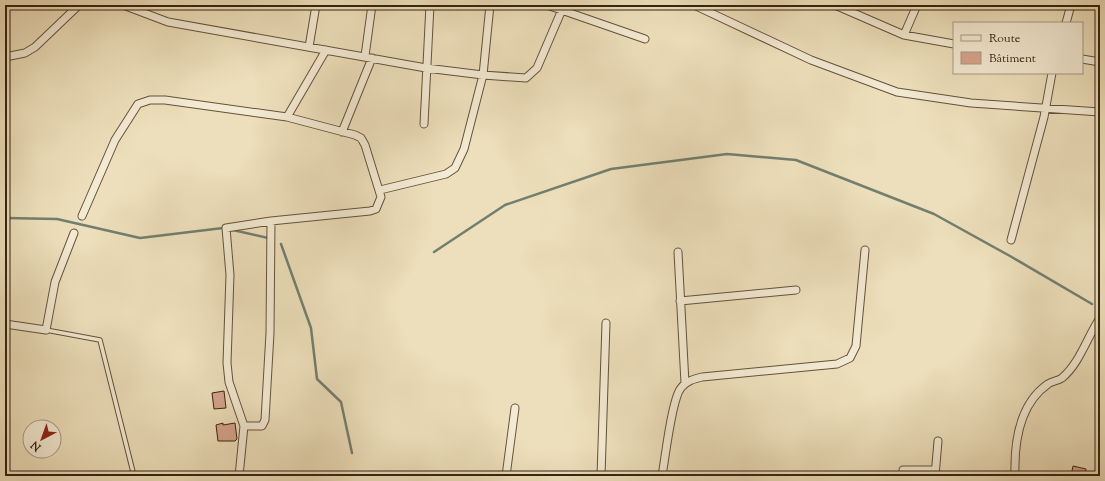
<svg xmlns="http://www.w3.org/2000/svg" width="1105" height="481" font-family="'Sorts Mill Goudy',serif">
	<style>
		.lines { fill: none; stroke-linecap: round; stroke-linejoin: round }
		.stream { stroke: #727f6f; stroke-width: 2.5 }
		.building { fill: #d7a48c; stroke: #37230e }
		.service-casing { stroke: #645239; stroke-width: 5.5 }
		.minor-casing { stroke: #645239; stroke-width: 9 }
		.service { stroke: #f3ead3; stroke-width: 3.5 }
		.minor { stroke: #f3ead3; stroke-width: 7 }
	</style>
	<rect width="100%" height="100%" fill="#eddfbb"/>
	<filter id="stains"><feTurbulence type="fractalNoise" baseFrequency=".005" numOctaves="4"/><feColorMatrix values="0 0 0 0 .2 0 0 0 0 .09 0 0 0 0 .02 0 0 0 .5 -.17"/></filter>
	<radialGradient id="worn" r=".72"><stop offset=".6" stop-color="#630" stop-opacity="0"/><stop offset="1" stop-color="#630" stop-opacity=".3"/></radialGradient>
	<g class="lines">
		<path class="stream" d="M 5,218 L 57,219 L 140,238 L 223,228
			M 233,230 L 268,238
			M 281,244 L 311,328 L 317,379 L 341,402 L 352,453
			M 434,252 L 505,205 L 611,169 L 727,154 L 796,160 L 934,214 L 1010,256 L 1092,304"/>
	</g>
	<path class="building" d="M 224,391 L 226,408 L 214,409 L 212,393 Z
		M 223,423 L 223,425 L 235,423 L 237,439 L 235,441 L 218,441 L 216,425 Z
		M 1073,466 L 1086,469 L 1085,476 L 1071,476 Z"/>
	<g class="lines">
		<defs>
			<path id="service" d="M 46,330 L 100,340 L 134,476"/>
			<path id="minor" d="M 123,5 L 168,22 L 426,68 L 483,75 L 526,78 L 537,68 L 564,5
				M 547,5 L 645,39
				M 694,5 L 811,60 L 897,92 L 971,103 L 1100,112
				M 835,5 L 904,35 L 954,44
				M 1066,23 L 1071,5
				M 904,35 L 917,5
				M 309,47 L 316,5
				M 365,56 L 372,5
				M 5,57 L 25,53 L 35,47 L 79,5
				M 1082,59 L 1100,62
				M 287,117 L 326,50
				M 424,124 L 430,5
				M 342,132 L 372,58
				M 380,190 L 446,174 L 455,168 L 464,149 L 483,75 L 490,5
				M 82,216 L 115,140 L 138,104 L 150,100 L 165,100 L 287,117 L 355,135 L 361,138 L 365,145 L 381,197 L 376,209 L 370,211 L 271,221 L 226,228 L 230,275 L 227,363 L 229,382 L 244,426
				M 1011,240 L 1044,117 L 1052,73
				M 678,252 L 685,383
				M 680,301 L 796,290
				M 5,324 L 46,330 L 55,282 L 74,233
				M 903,470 L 935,470
				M 239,476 L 244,426 L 262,426 L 265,420 L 270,333 L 271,221
				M 506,476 L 515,408
				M 601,476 L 606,323
				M 662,476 C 665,459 672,398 681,388 C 686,381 694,379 702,377 L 837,364 L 850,358 L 856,346 L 865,250
				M 935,476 L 938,441
				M 1015,476 C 1014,443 1019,404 1048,384 C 1052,381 1058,381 1062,378 C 1080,363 1087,337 1100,318"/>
		</defs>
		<use href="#service" class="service-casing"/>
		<use href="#minor" class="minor-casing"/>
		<use href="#service" class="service"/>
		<use href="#minor" class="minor"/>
	</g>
	<rect width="1105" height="481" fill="none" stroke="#eddfbb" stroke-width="20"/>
	<rect x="6" y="6" width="1093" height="469" fill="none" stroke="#37230e" stroke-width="2"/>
	<rect x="10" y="10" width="1085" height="461" fill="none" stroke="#37230e"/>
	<rect x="953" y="22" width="130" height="52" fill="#f3ead3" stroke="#a89a84"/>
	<rect x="961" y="35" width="20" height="6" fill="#f3ead3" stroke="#a89a84"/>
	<text x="989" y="42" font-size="12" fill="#37230e">Route</text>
	<rect x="961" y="52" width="20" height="12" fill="#d7a48c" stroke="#a89a84"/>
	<text x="989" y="62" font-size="12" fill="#37230e">Bâtiment</text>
	<g transform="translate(42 439) rotate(221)"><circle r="19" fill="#f3ead3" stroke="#a89a84"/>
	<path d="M0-3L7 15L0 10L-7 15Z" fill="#8f2418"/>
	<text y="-6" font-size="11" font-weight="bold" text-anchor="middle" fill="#37230e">N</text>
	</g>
	<rect width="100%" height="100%" filter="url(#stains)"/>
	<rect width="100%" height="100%" fill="url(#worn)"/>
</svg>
